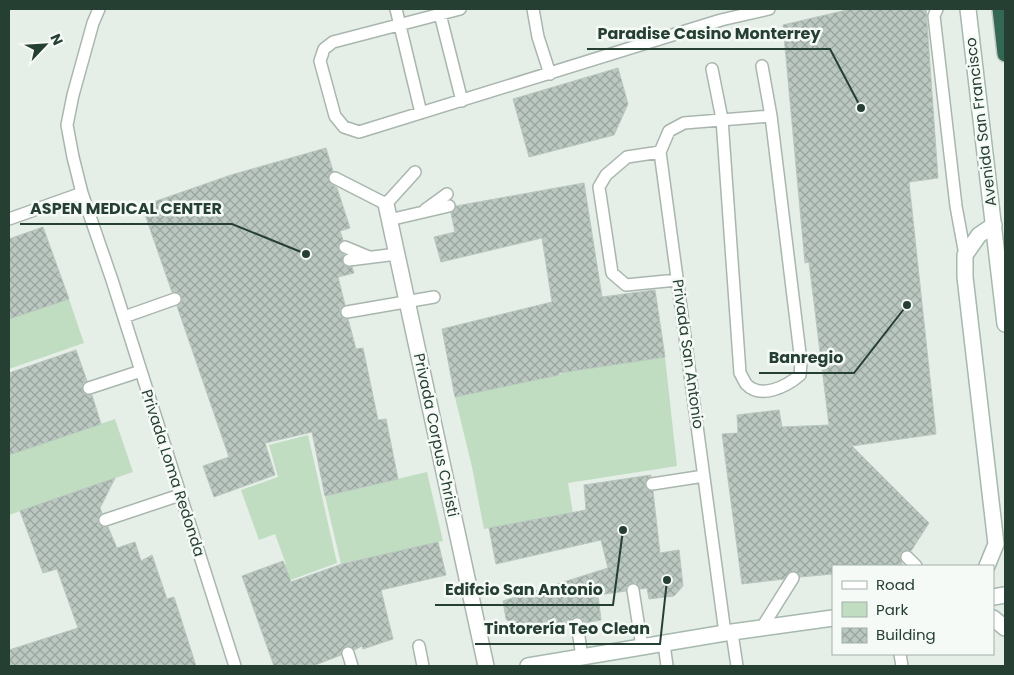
<svg xmlns="http://www.w3.org/2000/svg" width="1014" height="675" font-family="Poppins,sans-serif">
	<style>
		.green { fill: #c0ddc2 }
		.building { fill: url(#building-cross-hatch); stroke: #b8c7be }
		.lines { fill: none; stroke-linecap: round; stroke-linejoin: round }
		.lane-casing { stroke: #a9b6ae; stroke-width: 14 }
		.street-casing { stroke: #a9b6ae; stroke-width: 18 }
		.secondary-casing { stroke: #a5b9ae; stroke-width: 18 }
		.highway-casing { stroke: #c2c9c6; stroke-width: 18 }
		.lane { stroke: #fff; stroke-width: 11 }
		.street { stroke: #fff; stroke-width: 15 }
		.secondary { stroke: #fff; stroke-width: 15 }
		.highway { stroke: #336954; stroke-width: 15 }
		.labels { text-anchor: middle; stroke-width: 5; stroke-linejoin: round; paint-order: stroke }
		.street-label { font-size: 15px; fill: #263f33; stroke: #f6faf7 }
		.leader { fill: none; stroke: #263f33; stroke-width: 2 }
		.callout-dot { fill: #263f33; stroke: #f6faf7; stroke-width: 2 }
		.callout-label { font-size: 16px; text-anchor: middle; font-weight: bold; fill: #263f33; stroke: #f6faf7; stroke-width: 5; stroke-linejoin: round; paint-order: stroke }
	</style>
	<defs>
		<pattern id="building-cross-hatch" width="8" height="8" patternUnits="userSpaceOnUse" patternTransform="scale(1.25)"><rect width="8" height="8" fill="#bbc8c1"/><path d="M0 0l8 8M0 8l8-8" fill="none" stroke="#98a49d"/></pattern>
	</defs>
	<rect width="100%" height="100%" fill="#e6eee8"/>
	<path class="green" d="M 69,299 L 84,343 L 9,369 L 9,319 Z
		M 665,357 L 677,466 L 568,483 L 573,513 L 484,529 L 472,467 L 455,397 L 559,375 L 564,372 Z
		M 115,419 L 133,472 L 9,515 L 9,455 Z
		M 308,435 L 337,563 L 277,585 L 272,569 L 286,564 L 275,534 L 259,540 L 241,490 L 278,477 L 269,445 Z
		M 427,472 L 443,541 L 341,564 L 325,496 Z"/>
	<path class="building" d="M 851,9 L 926,9 L 938,178 L 909,182 L 936,434 L 852,446 L 929,523 L 911,551 L 906,550 L 901,552 L 900,558 L 902,563 L 900,566 L 833,566 L 833,574 L 800,577 L 797,572 L 793,571 L 789,572 L 784,579 L 742,584 L 722,434 L 738,433 L 737,415 L 779,410 L 782,427 L 829,425 L 809,262 L 805,263 L 783,25 Z
		M 618,68 L 628,104 L 614,135 L 529,157 L 513,99 Z
		M 326,148 L 333,171 L 329,174 L 328,179 L 331,184 L 337,188 L 350,228 L 340,231 L 343,240 L 338,244 L 338,248 L 344,255 L 342,260 L 343,264 L 347,267 L 352,267 L 354,273 L 338,277 L 345,305 L 340,309 L 340,314 L 344,319 L 348,319 L 356,349 L 363,348 L 378,420 L 386,419 L 398,479 L 325,496 L 312,432 L 265,443 L 275,475 L 214,497 L 203,466 L 229,457 L 177,306 L 181,303 L 182,297 L 179,293 L 172,292 L 142,206 L 231,175 Z
		M 584,183 L 602,297 L 655,290 L 665,357 L 559,373 L 559,375 L 455,397 L 442,329 L 552,302 L 542,238 L 441,262 L 434,237 L 455,232 L 451,213 L 454,211 L 456,206 Z
		M 43,227 L 69,299 L 9,319 L 9,239 Z
		M 76,350 L 87,381 L 83,383 L 82,390 L 84,394 L 92,395 L 101,424 L 9,455 L 9,373 Z
		M 651,475 L 651,477 L 645,481 L 645,485 L 646,489 L 653,491 L 660,553 L 679,550 L 683,586 L 674,596 L 649,599 L 647,588 L 640,589 L 636,583 L 631,583 L 626,587 L 626,591 L 598,595 L 601,620 L 584,623 L 583,619 L 576,617 L 572,618 L 570,624 L 517,630 L 506,619 L 503,601 L 608,568 L 601,540 L 496,564 L 489,528 L 586,510 L 584,485 Z
		M 115,478 L 100,508 L 102,513 L 98,518 L 98,523 L 103,527 L 108,527 L 117,548 L 135,542 L 141,561 L 152,555 L 167,599 L 174,597 L 196,666 L 9,666 L 9,650 L 78,628 L 57,569 L 43,573 L 20,511 Z
		M 438,542 L 446,575 L 381,590 L 393,639 L 363,649 L 362,646 L 354,650 L 350,646 L 345,646 L 341,651 L 341,655 L 313,666 L 274,666 L 242,576 L 283,561 L 291,582 L 342,564 Z"/>
	<g class="lines">
		<defs>
			<path id="lane" d="M 99,9 L 93,23 L 73,95 L 67,125 L 73,157 L 82,193 L 112,280 L 235,666
				M 396,9 L 421,113
				M 460,9 L 333,42 L 324,49 L 320,61 L 335,116 L 344,127 L 359,132 L 721,20 L 769,9
				M 533,9 L 538,37 L 550,74
				M 937,9 L 934,16 L 956,206 L 965,255
				M 440,14 L 462,101
				M 712,69 L 722,119 L 740,373 C 742,376 744,381 746,384 C 761,400 787,386 800,375 L 801,362 L 771,116 L 762,66
				M 660,152 L 627,157 L 606,175 L 599,187 L 612,273 L 626,285 L 677,280
				M 335,178 L 386,204 L 415,172
				M 425,210 L 447,194
				M 9,219 L 82,193
				M 389,220 L 449,206
				M 345,247 L 369,257
				M 349,260 L 397,254
				M 347,312 L 434,297
				M 124,317 L 175,299
				M 89,388 L 141,371
				M 652,484 L 704,476
				M 105,520 L 180,495
				M 907,557 L 916,566
				M 633,590 L 642,647
				M 577,624 L 582,657
				M 761,629 L 793,578
				M 725,633 L 660,152 L 669,131 L 684,123 L 771,116
				M 732,633 L 737,666
				M 664,644 L 667,666
				M 419,646 L 423,666
				M 348,653 L 352,666
				M 900,654 L 902,666"/>
			<path id="street" d="M 386,204 L 486,666"/>
			<path id="secondary" d="M 968,9 L 1005,324
				M 987,566 L 996,544 L 965,277 L 965,255 L 979,235 L 994,225
				M 993,597 L 1005,595
				M 993,618 L 1005,628
				M 528,666 L 725,633 L 833,618"/>
			<path id="highway" d="M 1000,9 L 1005,54"/>
		</defs>
		<use href="#lane" class="lane-casing"/>
		<use href="#street" class="street-casing"/>
		<use href="#secondary" class="secondary-casing"/>
		<use href="#highway" class="highway-casing"/>
		<use href="#lane" class="lane"/>
		<use href="#street" class="street"/>
		<use href="#secondary" class="secondary"/>
		<use href="#highway" class="highway"/>
	</g>
	<g class="labels">
		<g class="street-label">
			<text transform="translate(981 122) rotate(-97)" y="5">Avenida San Francisco</text>
			<text transform="translate(688 354) rotate(82)" y="5">Privada San Antonio</text>
			<text transform="translate(436 435) rotate(78)" y="5">Privada Corpus Christi</text>
			<text transform="translate(173 473) rotate(72)" y="5">Privada Loma Redonda</text>
		</g>
	</g>
	<path class="leader" d="M861 108L830 49H587M306 254L232 224H20M907 305L854 373H759M623 530L613 605H435M667 580L660 644H475"/>
	<g class="callout-dot">
		<circle cx="861" cy="108" r="5"/>
		<circle cx="306" cy="254" r="5"/>
		<circle cx="907" cy="305" r="5"/>
		<circle cx="623" cy="530" r="5"/>
		<circle cx="667" cy="580" r="5"/>
	</g>
	<g class="callout-label">
		<text x="709" y="39">Paradise Casino Monterrey</text>
		<text x="126" y="214">ASPEN MEDICAL CENTER</text>
		<text x="806" y="363">Banregio</text>
		<text x="524" y="595">Edifcio San Antonio</text>
		<text x="567" y="634">Tintorería Teo Clean</text>
	</g>
	<rect width="1014" height="675" fill="none" stroke="#263f33" stroke-width="20"/>
	<rect x="832" y="565" width="162" height="90" fill="#f6faf7" stroke="#a3afa9"/>
	<rect x="842" y="581" width="25" height="8" fill="#ffffff" stroke="#a3afa9"/>
	<text x="876" y="590" font-size="15" fill="#263f33">Road</text>
	<rect x="842" y="602" width="25" height="15" fill="#c0ddc2" stroke="#a3afa9"/>
	<text x="876" y="615" font-size="15" fill="#263f33">Park</text>
	<rect x="842" y="628" width="25" height="15" fill="url(#building-cross-hatch)" stroke="#a3afa9"/>
	<text x="876" y="640" font-size="15" fill="#263f33">Building</text>
	<g transform="translate(45 45) rotate(65)" stroke="#f6faf7" stroke-width="4" paint-order="stroke">
	<path d="M0-4L9 19L0 12L-9 19Z" fill="#263f33"/>
	<text y="-8" font-size="14" font-weight="bold" text-anchor="middle" fill="#263f33">N</text>
	</g>
</svg>
